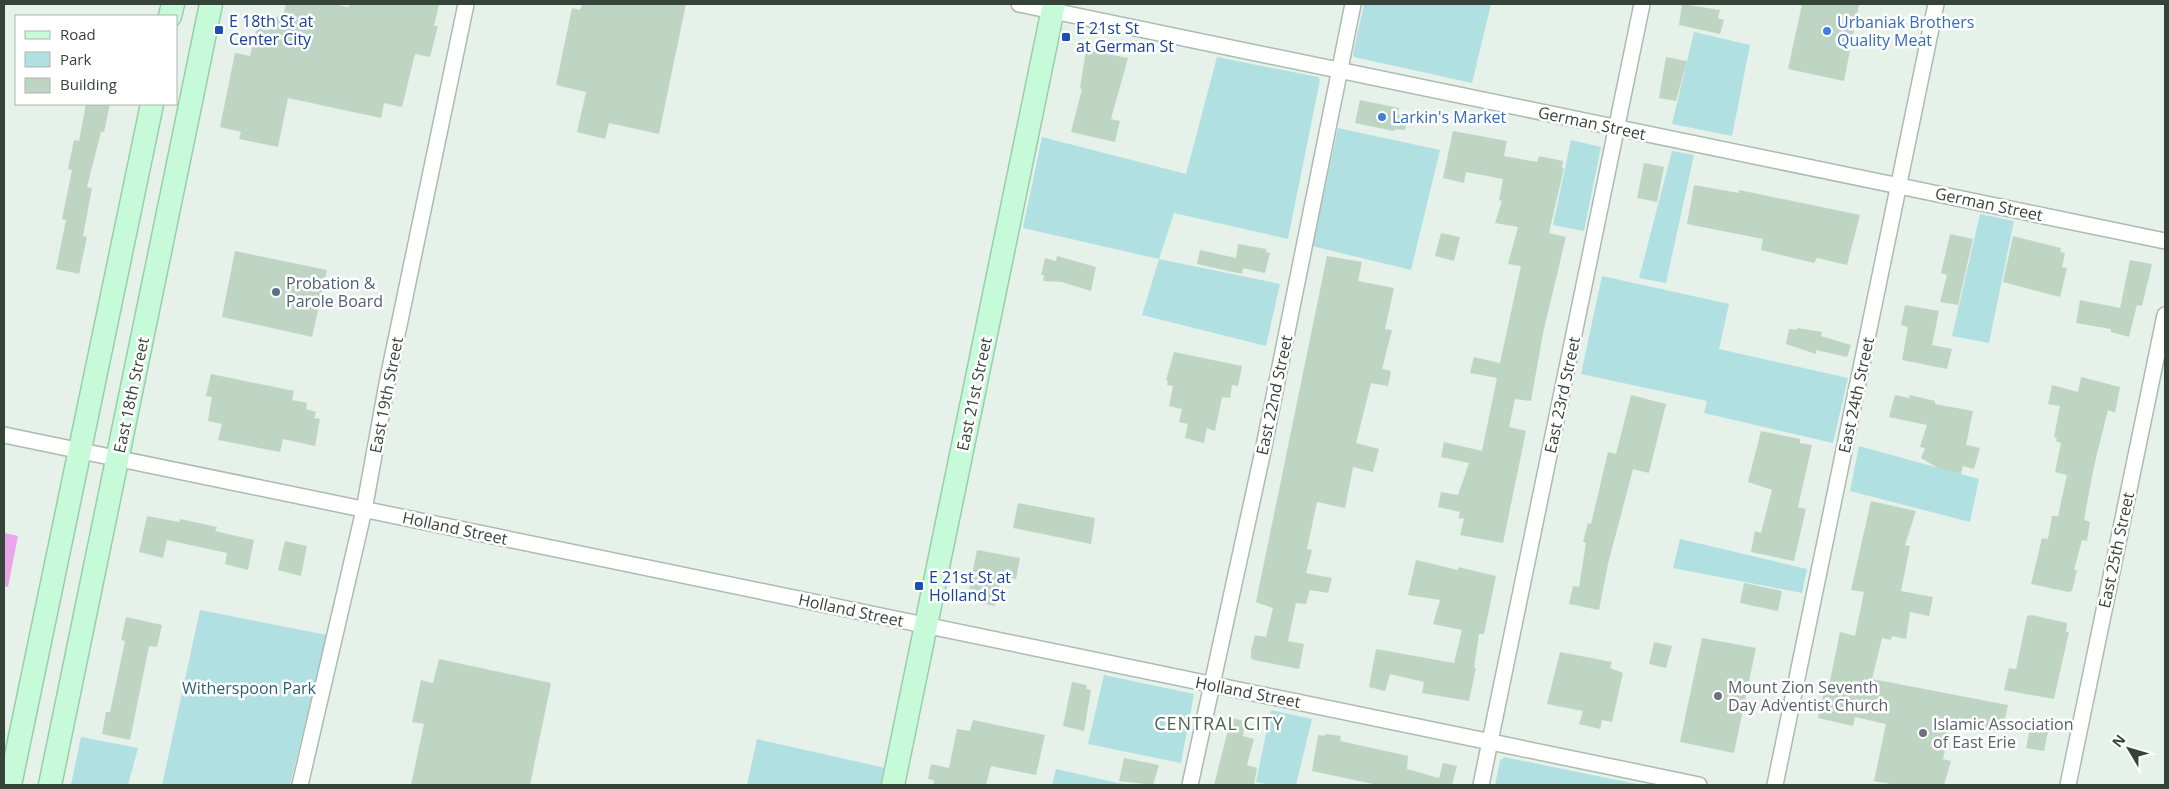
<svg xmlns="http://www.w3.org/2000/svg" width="2169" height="789" font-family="'Open Sans',sans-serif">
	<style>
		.green { fill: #b1e0e3 }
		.water { fill: #eaa6ea }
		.building { fill: #bfd5c3 }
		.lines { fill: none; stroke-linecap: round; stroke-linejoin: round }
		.street-casing { stroke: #a9bcae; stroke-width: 18 }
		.secondary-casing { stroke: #98ceaa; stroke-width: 25 }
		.street { stroke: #fff; stroke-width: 15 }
		.secondary { stroke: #c6fad9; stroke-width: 22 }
		.transit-dot { fill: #1a4fb4; stroke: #fff; stroke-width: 2 }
		.shop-dot { fill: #3f7fe0; stroke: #fff; stroke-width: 2 }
		.service-dot { fill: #5c6f8a; stroke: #fff; stroke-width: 2 }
		.worship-dot { fill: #6b7280; stroke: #fff; stroke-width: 2 }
		.labels { text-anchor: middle; stroke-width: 5; stroke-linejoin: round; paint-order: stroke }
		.transit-label { font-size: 16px; fill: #164399; stroke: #fff; text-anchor: start }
		.shop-label { font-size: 16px; fill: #366cbe; stroke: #fff; text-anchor: start }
		.street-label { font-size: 16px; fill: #354338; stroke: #fff }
		.service-label { font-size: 16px; fill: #4e5e75; stroke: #fff; text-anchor: start }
		.worship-label { font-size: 16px; fill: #5b616d; stroke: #fff; text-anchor: start }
		.park-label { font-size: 16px; fill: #2e6170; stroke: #fff }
		.neighbourhood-label { font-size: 18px; letter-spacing: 1px; fill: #4d6552; stroke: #fff }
	</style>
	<rect width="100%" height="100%" fill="#e5f1e9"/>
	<path class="green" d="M 1364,4 L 1491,4 L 1472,83 L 1354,57 L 1353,54 Z
		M 1694,32 L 1750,45 L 1732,136 L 1672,124 Z
		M 1217,57 L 1318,77 L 1320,80 L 1288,239 L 1174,213 L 1159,259 L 1280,284 L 1266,346 L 1142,315 L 1159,259 L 1023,228 L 1042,137 L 1186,174 Z
		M 1338,128 L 1440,150 L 1411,270 L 1312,246 Z
		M 1571,140 L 1601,147 L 1584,231 L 1553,225 Z
		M 1672,151 L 1694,155 L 1666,283 L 1639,278 Z
		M 1980,214 L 2014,221 L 1989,343 L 1952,336 Z
		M 1602,276 L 1729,304 L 1719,349 L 1848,378 L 1833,443 L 1704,413 L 1707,401 L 1581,374 Z
		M 1859,446 L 1979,479 L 1970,522 L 1850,491 Z
		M 1680,539 L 1807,569 L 1802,593 L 1673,568 Z
		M 200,610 L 327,635 L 290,785 L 162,785 Z
		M 1104,675 L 1194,694 L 1181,763 L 1088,744 Z
		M 1271,710 L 1312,719 L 1296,785 L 1272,785 L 1256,782 Z
		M 81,737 L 138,748 L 128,785 L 71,785 Z
		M 757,739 L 885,768 L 881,785 L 747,785 Z
		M 1504,757 L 1641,785 L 1495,785 L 1500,761 Z
		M 1056,769 L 1127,785 L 1052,785 Z"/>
	<path class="water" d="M 4,533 L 18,536 L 8,587 L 4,586 Z"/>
	<path class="building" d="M 286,4 L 333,4 L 349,7 L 349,4 L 439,4 L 434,26 L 438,26 L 430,57 L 415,54 L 402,107 L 384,103 L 381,118 L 288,98 L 278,147 L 239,139 L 241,132 L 220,127 L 235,53 L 250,56 L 256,31 L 284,12 Z
		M 582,4 L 686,4 L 659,134 L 609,123 L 605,139 L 577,132 L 586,92 L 556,85 L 572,8 L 580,10 Z
		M 1682,4 L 1720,10 L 1718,18 L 1724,20 L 1720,34 L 1679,25 Z
		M 1802,4 L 1859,4 L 1844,81 L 1788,69 Z
		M 1086,50 L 1128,58 L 1111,119 L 1120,121 L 1115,142 L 1071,132 L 1082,89 L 1080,88 Z
		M 1666,57 L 1687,61 L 1676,101 L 1659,98 Z
		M 1360,100 L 1399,108 L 1398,114 L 1409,115 L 1405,130 L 1395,129 L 1394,131 L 1355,123 Z
		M 86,104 L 110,104 L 104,132 L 101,132 L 87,187 L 92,188 L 83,236 L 87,237 L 79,274 L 56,269 L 66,220 L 62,219 L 72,170 L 68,169 L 74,140 L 79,141 Z
		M 1453,131 L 1507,141 L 1504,156 L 1537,162 L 1539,156 L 1563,161 L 1562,168 L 1564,168 L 1549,233 L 1566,237 L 1543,333 L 1531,401 L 1515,399 L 1509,427 L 1526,431 L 1503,543 L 1460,535 L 1464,519 L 1458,518 L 1460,512 L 1438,507 L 1441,492 L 1458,495 L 1469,463 L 1441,457 L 1444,442 L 1482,451 L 1497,378 L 1470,373 L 1474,357 L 1500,363 L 1521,266 L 1508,264 L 1518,227 L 1495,223 L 1502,201 L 1499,200 L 1503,179 L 1466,172 L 1464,183 L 1443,178 Z
		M 1644,163 L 1664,167 L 1657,202 L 1637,198 Z
		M 1694,185 L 1739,193 L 1739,190 L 1860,215 L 1847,265 L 1817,258 L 1814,263 L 1761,250 L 1763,239 L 1687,224 Z
		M 1441,233 L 1460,237 L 1454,261 L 1435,256 Z
		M 1950,234 L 1973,239 L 1958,305 L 1940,302 L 1947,275 L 1941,273 Z
		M 2013,236 L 2061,248 L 2060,252 L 2065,253 L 2062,267 L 2067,268 L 2060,297 L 2003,282 Z
		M 1238,244 L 1266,249 L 1266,252 L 1270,253 L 1265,273 L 1243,268 L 1242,274 L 1197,264 L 1200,250 L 1236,258 Z
		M 235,251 L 327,270 L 312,337 L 222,317 Z
		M 1057,256 L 1096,267 L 1091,291 L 1062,282 L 1043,281 L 1044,275 L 1041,275 L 1045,258 L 1056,261 Z
		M 1327,256 L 1362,262 L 1358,281 L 1394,288 L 1385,329 L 1392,330 L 1382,369 L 1391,371 L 1388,386 L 1371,383 L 1356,443 L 1379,449 L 1373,472 L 1353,467 L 1345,508 L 1317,502 L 1307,549 L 1312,550 L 1306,573 L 1332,578 L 1328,593 L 1310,590 L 1306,604 L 1296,603 L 1288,641 L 1304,644 L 1299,669 L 1254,660 L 1251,658 L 1251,650 L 1255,635 L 1266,637 L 1273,608 L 1256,602 Z
		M 2130,260 L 2152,264 L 2142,306 L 2137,305 L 2129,337 L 2111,332 L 2111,329 L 2076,323 L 2080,300 L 2120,308 Z
		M 1905,305 L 1939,311 L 1932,345 L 1952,349 L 1947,369 L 1902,360 L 1908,327 L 1901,325 Z
		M 1797,328 L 1822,332 L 1821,336 L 1851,345 L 1847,357 L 1816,350 L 1816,354 L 1786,344 L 1789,329 L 1797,330 Z
		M 1174,352 L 1242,366 L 1238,386 L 1232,385 L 1230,398 L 1222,397 L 1215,431 L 1207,428 L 1204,443 L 1185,438 L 1188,424 L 1179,422 L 1182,409 L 1169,406 L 1173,386 L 1167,385 L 1168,381 L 1166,380 Z
		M 211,374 L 294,391 L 292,400 L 307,403 L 306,409 L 316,412 L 314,418 L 320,419 L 315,446 L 283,439 L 280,452 L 218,440 L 222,424 L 208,421 L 212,397 L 206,396 Z
		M 2081,377 L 2120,387 L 2115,413 L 2108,410 L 2094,466 L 2084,520 L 2090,522 L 2087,541 L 2082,540 L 2074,570 L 2077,570 L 2072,591 L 2068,592 L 2031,584 L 2042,538 L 2048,539 L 2052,516 L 2058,516 L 2067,475 L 2055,472 L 2061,443 L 2056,441 L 2057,438 L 2054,437 L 2060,406 L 2048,404 L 2052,385 L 2078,392 Z
		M 1631,395 L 1666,404 L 1649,473 L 1633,469 L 1608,564 L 1599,610 L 1569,604 L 1573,586 L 1579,587 L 1586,543 L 1583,542 L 1588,523 L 1591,524 L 1608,452 L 1616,454 Z
		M 1895,395 L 1909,398 L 1910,395 L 1935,401 L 1935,404 L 1973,411 L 1966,445 L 1980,448 L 1974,469 L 1963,466 L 1961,474 L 1938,468 L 1921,458 L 1925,448 L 1920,447 L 1927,425 L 1889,417 Z
		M 1761,431 L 1800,439 L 1800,443 L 1812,445 L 1798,507 L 1806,509 L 1794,561 L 1751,552 L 1755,531 L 1761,533 L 1772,490 L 1748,482 Z
		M 1871,501 L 1916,511 L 1905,545 L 1910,546 L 1901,591 L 1933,597 L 1929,616 L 1910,612 L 1906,639 L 1892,636 L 1891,640 L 1882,638 L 1872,679 L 2008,705 L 2002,732 L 1951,720 L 1943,759 L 1951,761 L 1944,785 L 1896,785 L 1874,781 L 1886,724 L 1855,717 L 1853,726 L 1818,718 L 1826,681 L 1830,681 L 1840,632 L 1855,636 L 1864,592 L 1851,590 Z
		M 1018,503 L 1095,518 L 1091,544 L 1013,528 Z
		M 147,516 L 179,522 L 180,519 L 217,527 L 215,531 L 254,540 L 248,570 L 225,564 L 227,553 L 167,540 L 163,558 L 139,552 Z
		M 285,541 L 307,546 L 301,576 L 278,570 Z
		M 977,550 L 1020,558 L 1016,579 L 1002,576 L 995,606 L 967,600 Z
		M 1416,560 L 1458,570 L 1458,567 L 1496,576 L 1484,634 L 1479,634 L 1474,668 L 1476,668 L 1469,701 L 1422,693 L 1424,682 L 1390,674 L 1385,691 L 1369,687 L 1376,649 L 1454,663 L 1462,630 L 1433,624 L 1440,600 L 1408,595 Z
		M 1744,583 L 1782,591 L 1778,611 L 1740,603 Z
		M 2032,615 L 2067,623 L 2066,632 L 2069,632 L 2054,699 L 2004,690 L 2009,668 L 2016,669 L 2027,616 Z
		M 126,617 L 162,625 L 157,647 L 149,646 L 130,740 L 102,734 L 106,712 L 110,712 L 125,641 L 121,640 Z
		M 1702,638 L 1756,648 L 1734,753 L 1680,742 Z
		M 1654,642 L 1672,646 L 1666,668 L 1649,664 Z
		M 1560,652 L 1612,662 L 1610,668 L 1623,673 L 1612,722 L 1602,720 L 1600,729 L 1579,724 L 1583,711 L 1547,704 Z
		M 439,659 L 551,683 L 530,785 L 411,785 L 424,724 L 412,722 L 421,680 L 433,683 Z
		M 1072,682 L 1087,685 L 1086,689 L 1091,690 L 1084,731 L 1063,726 Z
		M 1231,718 L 1245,721 L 1243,736 L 1254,739 L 1247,765 L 1257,768 L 1254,785 L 1214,785 Z
		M 973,720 L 1045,735 L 1036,775 L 991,766 L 986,785 L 933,785 L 934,780 L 928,779 L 931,764 L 949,768 L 957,729 L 970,731 Z
		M 2030,728 L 2048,732 L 2044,751 L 2026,748 Z
		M 1326,734 L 1341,736 L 1340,741 L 1408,756 L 1407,769 L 1439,778 L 1443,763 L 1457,766 L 1452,785 L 1378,785 L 1312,771 L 1318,735 L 1324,736 Z
		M 1124,758 L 1159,765 L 1153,785 L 1119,781 Z"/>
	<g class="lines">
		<defs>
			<path id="street" d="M 1019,4 L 2165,241
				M 4,435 L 1699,785
				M 300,785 L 364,510 L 388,378 L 466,4
				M 1190,785 L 1263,451 L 1353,4
				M 1481,785 L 1642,4
				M 1775,785 L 1936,4
				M 2068,785 L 2165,315"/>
			<path id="secondary" d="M 170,16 L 173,4
				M 10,785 L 152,104
				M 50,785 L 211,4
				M 893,785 L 1054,4"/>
		</defs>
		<use href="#street" class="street-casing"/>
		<use href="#secondary" class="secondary-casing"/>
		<use href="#street" class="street"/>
		<use href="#secondary" class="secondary"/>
	</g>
	<g class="transit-dot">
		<rect x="214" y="25" width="10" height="10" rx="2.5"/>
		<rect x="1061" y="32" width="10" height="10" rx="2.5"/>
		<rect x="914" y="581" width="10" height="10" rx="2.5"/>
	</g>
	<g class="shop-dot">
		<circle cx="1827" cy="31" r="5"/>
		<circle cx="1382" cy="117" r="5"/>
	</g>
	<circle class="service-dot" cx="276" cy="292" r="5"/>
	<g class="worship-dot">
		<circle cx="1718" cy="696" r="5"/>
		<circle cx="1923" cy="733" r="5"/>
	</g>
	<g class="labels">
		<g class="transit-label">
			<text x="229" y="27">E 18th St at<tspan x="229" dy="18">Center City</tspan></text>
			<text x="1076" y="34">E 21st St<tspan x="1076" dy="18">at German St</tspan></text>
			<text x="929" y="583">E 21st St at<tspan x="929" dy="18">Holland St</tspan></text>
		</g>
		<g class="shop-label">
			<text x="1837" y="28">Urbaniak Brothers<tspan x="1837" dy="18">Quality Meat</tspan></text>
			<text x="1392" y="123">Larkin's Market</text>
		</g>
		<g class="street-label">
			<text transform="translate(1592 123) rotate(12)" y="6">German Street</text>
			<text transform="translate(1989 204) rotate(12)" y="6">German Street</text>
			<text transform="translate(974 394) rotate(-78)" y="6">East 21st Street</text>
			<text transform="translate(131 395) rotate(-78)" y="6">East 18th Street</text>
			<text transform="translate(386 395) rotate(-79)" y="6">East 19th Street</text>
			<text transform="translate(1274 395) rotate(-78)" y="6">East 22nd Street</text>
			<text transform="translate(1562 395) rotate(-78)" y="6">East 23rd Street</text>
			<text transform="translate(1856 395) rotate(-78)" y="6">East 24th Street</text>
			<text transform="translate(455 528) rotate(12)" y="6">Holland Street</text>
			<text transform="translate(2116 550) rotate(-78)" y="6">East 25th Street</text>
			<text transform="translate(851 610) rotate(12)" y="6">Holland Street</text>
			<text transform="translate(1248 692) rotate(11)" y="6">Holland Street</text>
		</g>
		<g class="service-label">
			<text x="286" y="289">Probation &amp;<tspan x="286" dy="18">Parole Board</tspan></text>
		</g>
		<g class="worship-label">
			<text x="1728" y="693">Mount Zion Seventh<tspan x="1728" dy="18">Day Adventist Church</tspan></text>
			<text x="1933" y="730">Islamic Association<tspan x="1933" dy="18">of East Erie</tspan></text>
		</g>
		<g class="park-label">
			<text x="249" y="694">Witherspoon Park</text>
		</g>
		<g class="neighbourhood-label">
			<text x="1219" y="730">CENTRAL CITY</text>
		</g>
	</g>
	<rect width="2169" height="789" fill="none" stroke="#354338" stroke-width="10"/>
	<rect x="15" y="15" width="162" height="90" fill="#ffffff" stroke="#aeb4af"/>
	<rect x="25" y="31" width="25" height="8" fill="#c6fad9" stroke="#aeb4af"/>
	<text x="60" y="40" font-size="15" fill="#354338">Road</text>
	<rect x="25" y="52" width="25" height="15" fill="#b1e0e3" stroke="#aeb4af"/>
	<text x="60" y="65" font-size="15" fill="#354338">Park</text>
	<rect x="25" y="78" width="25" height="15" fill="#bfd5c3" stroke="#aeb4af"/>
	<text x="60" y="90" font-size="15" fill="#354338">Building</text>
	<g transform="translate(2129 749) rotate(308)" stroke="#ffffff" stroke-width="4" paint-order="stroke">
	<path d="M0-4L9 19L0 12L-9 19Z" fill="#354338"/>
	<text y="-8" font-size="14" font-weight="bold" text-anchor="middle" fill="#354338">N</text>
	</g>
</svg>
